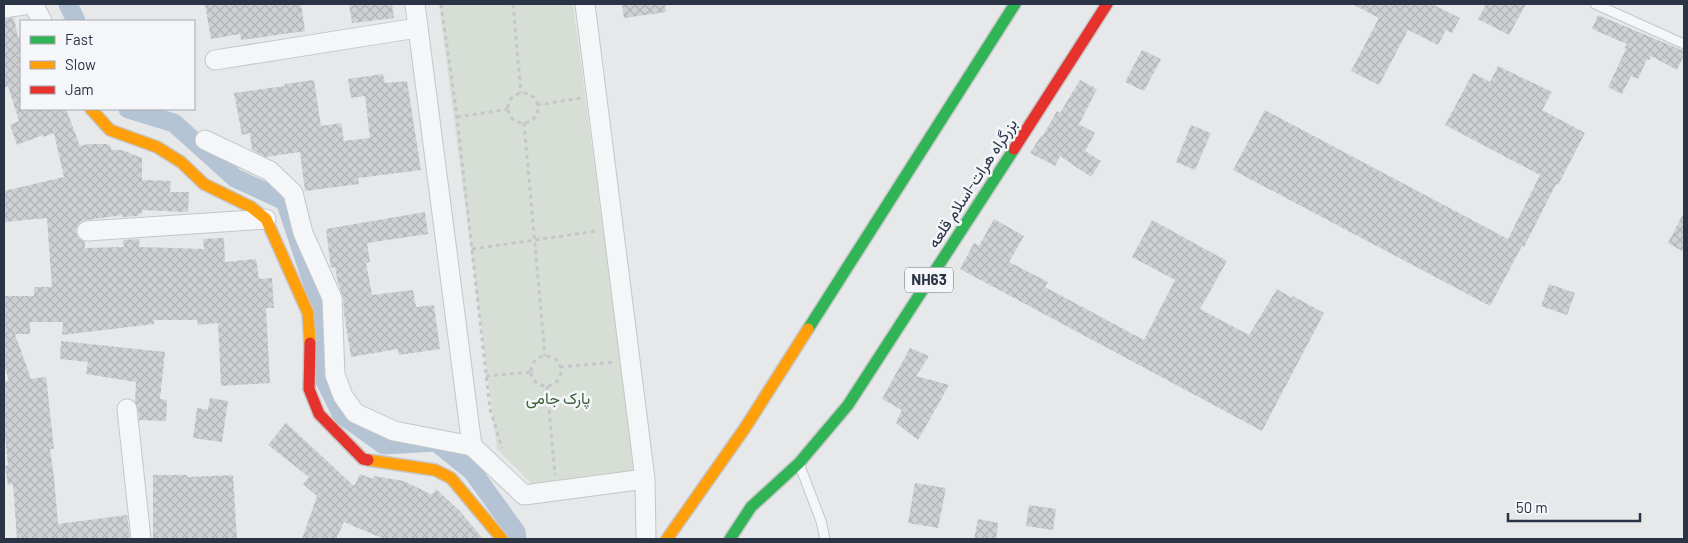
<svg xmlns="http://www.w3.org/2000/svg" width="1688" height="543" font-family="Barlow,Vazirmatn,sans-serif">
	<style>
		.park { fill: #d6ded6 }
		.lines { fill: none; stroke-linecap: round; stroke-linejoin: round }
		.canal { stroke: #b4c4d5; stroke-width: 19 }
		.building { fill: url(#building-cross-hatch) }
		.lane-casing { stroke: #c4c6c8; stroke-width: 11 }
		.street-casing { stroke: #c4c6c8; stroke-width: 21 }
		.fast-casing { stroke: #c4c6c8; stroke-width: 14 }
		.slow-casing { stroke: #c4c6c8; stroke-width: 14 }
		.jam-casing { stroke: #c4c6c8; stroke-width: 14 }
		.path { stroke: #c5c6ca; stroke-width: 3; stroke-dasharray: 4 4; stroke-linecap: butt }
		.lane { stroke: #f5f6f7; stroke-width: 9 }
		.street { stroke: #f5f6f7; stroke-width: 19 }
		.fast { stroke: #30b455; stroke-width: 11 }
		.slow { stroke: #ff9f0a; stroke-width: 11 }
		.jam { stroke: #e5322d; stroke-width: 11 }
		.labels { text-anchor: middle; stroke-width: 5; stroke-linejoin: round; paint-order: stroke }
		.shield { fill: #f4f6f9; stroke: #676e7b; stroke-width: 1 }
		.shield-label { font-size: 15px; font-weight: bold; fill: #2b3445 }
		.street-label { font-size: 16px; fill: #2b3445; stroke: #f4f6f9 }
		.park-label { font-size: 16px; fill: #3f6138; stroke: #f4f6f9 }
	</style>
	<defs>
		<pattern id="building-cross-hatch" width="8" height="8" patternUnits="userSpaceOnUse" patternTransform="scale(1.25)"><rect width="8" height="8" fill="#ced0d3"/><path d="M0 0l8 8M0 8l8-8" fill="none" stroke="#b1b3b6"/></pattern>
	</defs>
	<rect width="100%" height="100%" fill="#e6e8ea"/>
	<path class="park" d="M 439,4 L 573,4 L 635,473 L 534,486 L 497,449 Z"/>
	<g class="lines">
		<path class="canal" d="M 68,4 L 76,21
			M 128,109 L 174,123 L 235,178 L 285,201 L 321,308 L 321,373 L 342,415 L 384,445 L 436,442 L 472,471 L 516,532 L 517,539"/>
	</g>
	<path class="building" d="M 205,4 L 301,4 L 305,31 L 241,40 L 240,34 L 211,39 Z
		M 349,4 L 392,4 L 394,18 L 352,23 Z
		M 622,4 L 665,4 L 666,12 L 624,18 Z
		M 1352,4 L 1432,4 L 1460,18 L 1452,33 L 1446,30 L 1438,45 L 1408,30 L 1379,85 L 1351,71 L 1379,18 Z
		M 1486,4 L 1526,4 L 1509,35 L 1478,19 Z
		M 1598,15 L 1684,51 L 1684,55 L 1677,70 L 1651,56 L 1650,60 L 1647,59 L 1638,79 L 1631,76 L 1622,94 L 1608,87 L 1626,49 L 1624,48 L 1627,44 L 1592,29 Z
		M 14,18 L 18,38 L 21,37 L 21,109 L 66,109 L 80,146 L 88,144 L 106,144 L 111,146 L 111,150 L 122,150 L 142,158 L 142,180 L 171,181 L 170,192 L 189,192 L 188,212 L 142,210 L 142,214 L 138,214 L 139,216 L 122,217 L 122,215 L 81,221 L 77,226 L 76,232 L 78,238 L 85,242 L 85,248 L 124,247 L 123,240 L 139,239 L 140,247 L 204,249 L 203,239 L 224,238 L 225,262 L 256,259 L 259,279 L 272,278 L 274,308 L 266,308 L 270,383 L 221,386 L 218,323 L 198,325 L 197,320 L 154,320 L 154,324 L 62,335 L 63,322 L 30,322 L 30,334 L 15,334 L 31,379 L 46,377 L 54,449 L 50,449 L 54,478 L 58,524 L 127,515 L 130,539 L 17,539 L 13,484 L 8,485 L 5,466 L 8,465 L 4,427 L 4,382 L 9,381 L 4,365 L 4,296 L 34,296 L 34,287 L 52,287 L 47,218 L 4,222 L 4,191 L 64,177 L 54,133 L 44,137 L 43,135 L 17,145 L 10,125 L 19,121 L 8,86 L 4,88 L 4,19 Z
		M 1142,50 L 1161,59 L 1144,91 L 1125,82 Z
		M 1498,66 L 1552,92 L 1542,110 L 1585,133 L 1558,185 L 1556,184 L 1524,247 L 1522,246 L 1490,306 L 1233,170 L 1265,110 L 1508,239 L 1540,175 L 1445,125 L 1473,73 L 1490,82 Z
		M 383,74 L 385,83 L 407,81 L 421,170 L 358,178 L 359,184 L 305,191 L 300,152 L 266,157 L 252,150 L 250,133 L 242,135 L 234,93 L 285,86 L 284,84 L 314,80 L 321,126 L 341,123 L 344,141 L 370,138 L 365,96 L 351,98 L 348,79 Z
		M 1080,80 L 1097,89 L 1079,124 L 1095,133 L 1085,151 L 1101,161 L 1091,177 L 1060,156 L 1055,166 L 1030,153 L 1041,136 L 1042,137 L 1057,111 L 1060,113 Z
		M 1191,125 L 1211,133 L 1195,170 L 1176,162 Z
		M 425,212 L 428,234 L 367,243 L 370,262 L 366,263 L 372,295 L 413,290 L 416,307 L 434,305 L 440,349 L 399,355 L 398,349 L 351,357 L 344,313 L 343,297 L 338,283 L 335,267 L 331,268 L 326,229 Z
		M 1684,212 L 1684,252 L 1668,243 Z
		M 994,219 L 1024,236 L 1009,262 L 1048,282 L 1045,287 L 1144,340 L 1175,280 L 1132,257 L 1152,220 L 1227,261 L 1200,309 L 1249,335 L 1277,289 L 1292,298 L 1293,296 L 1324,313 L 1262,431 L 960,269 L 974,243 L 979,246 Z
		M 1549,284 L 1575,293 L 1567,315 L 1541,306 Z
		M 61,341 L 165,352 L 160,399 L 167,400 L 166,421 L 139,420 L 138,408 L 135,402 L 136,382 L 86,374 L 88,362 L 60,359 Z
		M 910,348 L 929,356 L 916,376 L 949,385 L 918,440 L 896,423 L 902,410 L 882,399 Z
		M 210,398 L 228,401 L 222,442 L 193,438 L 197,408 L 208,410 Z
		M 286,423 L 354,486 L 360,474 L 373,479 L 374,476 L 404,481 L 432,495 L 436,489 L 459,510 L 483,539 L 384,539 L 344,522 L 336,539 L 302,539 L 317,496 L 303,484 L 309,477 L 268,445 Z
		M 153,475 L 187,475 L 187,477 L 233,475 L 237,539 L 153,539 Z
		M 915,483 L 946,488 L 938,528 L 908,523 Z
		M 1029,505 L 1056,509 L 1053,530 L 1026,526 Z
		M 978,519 L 998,523 L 996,539 L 974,539 Z"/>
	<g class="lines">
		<defs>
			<path id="lane" d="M 1595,4 L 1684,44
				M 800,466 L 821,521 L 825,539"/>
			<path id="street" d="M 33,4 L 42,21
				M 415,4 L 472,446 L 524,495 L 645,479
				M 585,4 L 645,479 L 646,539
				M 4,8 L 30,4
				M 215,60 L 417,28
				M 205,140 L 270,171 L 293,193 L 303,233 L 332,298 L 335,375 L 343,396 L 355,413 L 394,431 L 472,446
				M 87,231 L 266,219
				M 127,409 L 141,539"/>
			<path id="fast" d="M 808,329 L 1015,4
				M 730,539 L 751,507 L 799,463 L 848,405 L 1014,149"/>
			<path id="slow" d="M 91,109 L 110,130 L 157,147 L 181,162 L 204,184 L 251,207 L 266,219 L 308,313 L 310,343
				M 368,460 L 435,470 L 451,478 L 502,539
				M 667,539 L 745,428 L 808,329"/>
			<path id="jam" d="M 1014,149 L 1107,4
				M 310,343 L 309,389 L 319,414 L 363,459 L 368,460"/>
		</defs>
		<use href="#lane" class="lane-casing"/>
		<use href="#street" class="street-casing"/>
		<use href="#fast" class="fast-casing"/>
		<use href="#slow" class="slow-casing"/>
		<use href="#jam" class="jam-casing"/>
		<path class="path" d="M 441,4 L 456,109 L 490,409 L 502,448
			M 513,4 L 521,93
			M508 108a15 15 0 1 1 30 0a15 15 0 1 1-30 0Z
			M 537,105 L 581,98
			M 457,117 L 508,109
			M 524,123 L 545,356
			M 472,249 L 597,231
			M531 371a15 15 0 1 1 30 0a15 15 0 1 1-30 0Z
			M 560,367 L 614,362
			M 486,376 L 531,372
			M 547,386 L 555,475"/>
		<use href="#lane" class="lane"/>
		<use href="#street" class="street"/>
		<use href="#fast" class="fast"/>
		<use href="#slow" class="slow"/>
		<use href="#jam" class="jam"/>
	</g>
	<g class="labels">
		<rect class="shield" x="905" y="267.5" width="48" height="25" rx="4"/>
		<g class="shield-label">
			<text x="929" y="285">NH63</text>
		</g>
		<g class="street-label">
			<text transform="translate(972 183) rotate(-57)" y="6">بزرگراه هرات-اسلام قلعه</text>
		</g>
		<g class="park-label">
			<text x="558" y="404">پارک جامی</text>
		</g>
	</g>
	<rect width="1688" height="543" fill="none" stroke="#2b3445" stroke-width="10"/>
	<rect x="20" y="20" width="175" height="90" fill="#f4f6f9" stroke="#a4a8b1"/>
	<rect x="30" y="36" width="25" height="8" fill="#30b455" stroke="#a4a8b1"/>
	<text x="65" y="45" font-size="15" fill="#2b3445">Fast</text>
	<rect x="30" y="61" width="25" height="8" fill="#ff9f0a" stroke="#a4a8b1"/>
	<text x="65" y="70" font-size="15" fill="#2b3445">Slow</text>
	<rect x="30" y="86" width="25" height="8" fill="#e5322d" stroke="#a4a8b1"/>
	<text x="65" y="95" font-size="15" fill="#2b3445">Jam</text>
	<path d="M1508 513v8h132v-8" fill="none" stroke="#2b3445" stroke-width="2.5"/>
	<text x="1516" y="513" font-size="15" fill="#2b3445" stroke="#f4f6f9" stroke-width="4" paint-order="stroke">50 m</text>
</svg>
